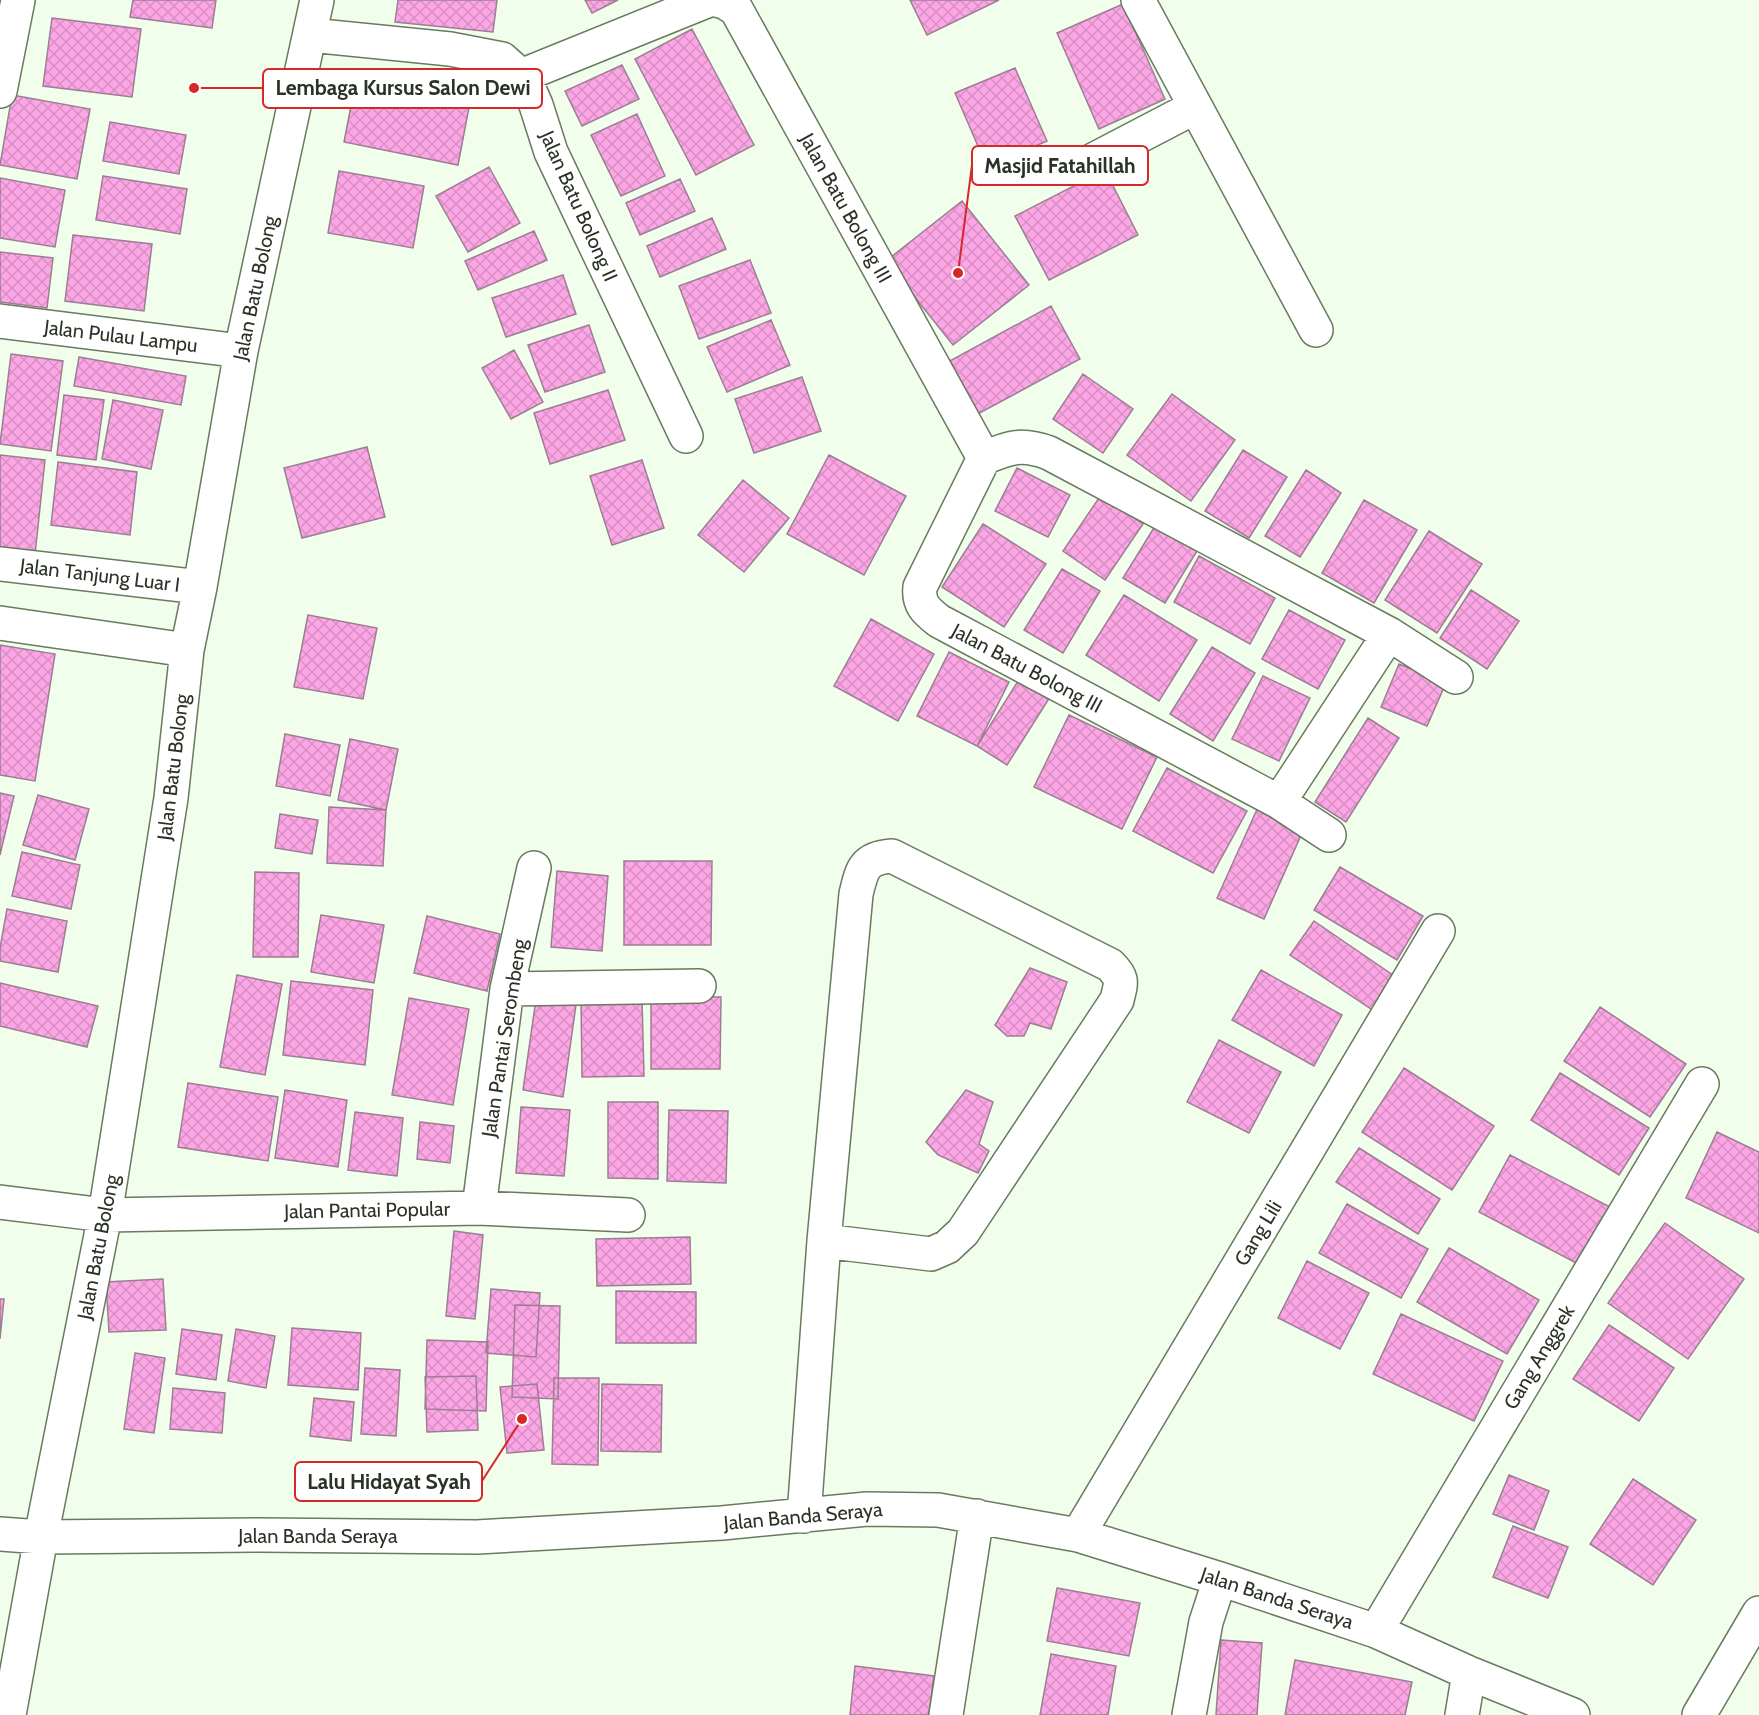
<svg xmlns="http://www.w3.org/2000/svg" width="1759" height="1715" font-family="Cabin,sans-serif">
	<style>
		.building { fill: url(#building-cross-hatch); stroke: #9b7e93; stroke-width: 1.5 }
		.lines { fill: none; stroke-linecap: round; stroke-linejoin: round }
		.minor-casing { stroke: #687a5f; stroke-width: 36 }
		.minor { stroke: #fff; stroke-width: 33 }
		.labels { text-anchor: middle; stroke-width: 4.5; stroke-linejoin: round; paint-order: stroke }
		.street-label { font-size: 20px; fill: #2b3327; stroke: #fff }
		.leader { fill: none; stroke: #d62828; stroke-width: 2 }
		.callout-dot { fill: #d62828; stroke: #fff; stroke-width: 2 }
		.callout { fill: #fff; stroke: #d62828; stroke-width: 2 }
		.callout-label { font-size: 21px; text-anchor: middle; font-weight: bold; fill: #2b3327 }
	</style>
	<defs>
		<pattern id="building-cross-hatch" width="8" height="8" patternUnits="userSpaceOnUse" patternTransform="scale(1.5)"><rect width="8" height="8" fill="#fca6e5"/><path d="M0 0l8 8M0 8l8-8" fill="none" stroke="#d88fc4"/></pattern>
	</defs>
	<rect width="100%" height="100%" fill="#f2feec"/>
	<path class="building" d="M 133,0 L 216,0 L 212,28 L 130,17 Z
		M 398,0 L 497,0 L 493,32 L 395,22 Z
		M 585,0 L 618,0 L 592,13 Z
		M 910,0 L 999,0 L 927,35 Z
		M 1123,4 L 1165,99 L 1099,129 L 1057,33 Z
		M 52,18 L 141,29 L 132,97 L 43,86 Z
		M 692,29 L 754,145 L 696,175 L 635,59 Z
		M 622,65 L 639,99 L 582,126 L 565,91 Z
		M 1015,68 L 1047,141 L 987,167 L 955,93 Z
		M 356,80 L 470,102 L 458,165 L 344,142 Z
		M 12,95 L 90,109 L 77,179 L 0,165 Z
		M 637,114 L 665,176 L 621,196 L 591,135 Z
		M 110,122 L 186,135 L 179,174 L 103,161 Z
		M 489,167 L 520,223 L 468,252 L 436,196 Z
		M 1105,170 L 1138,235 L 1049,280 L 1015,216 Z
		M 339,171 L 424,186 L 413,248 L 328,233 Z
		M 103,176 L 187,189 L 180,234 L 96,220 Z
		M 0,178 L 65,190 L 55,247 L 0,238 Z
		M 680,179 L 695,211 L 640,235 L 626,203 Z
		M 962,201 L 1029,285 L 953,345 L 886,261 Z
		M 712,218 L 726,249 L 660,277 L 647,246 Z
		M 534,231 L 547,260 L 478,290 L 465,261 Z
		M 73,235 L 152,244 L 144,311 L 65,301 Z
		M 0,252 L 53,258 L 47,308 L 0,302 Z
		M 750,260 L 771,313 L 699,339 L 679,286 Z
		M 563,275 L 576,314 L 506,337 L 492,298 Z
		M 1051,306 L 1080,359 L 974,416 L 946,363 Z
		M 771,320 L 790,365 L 727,392 L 707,347 Z
		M 589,325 L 605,372 L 545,392 L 528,345 Z
		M 514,350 L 543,402 L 511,419 L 482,368 Z
		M 11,354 L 63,361 L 51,451 L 0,444 Z
		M 79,357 L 186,376 L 181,405 L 74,386 Z
		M 1083,374 L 1133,409 L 1103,453 L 1053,419 Z
		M 802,377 L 821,431 L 754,453 L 735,399 Z
		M 608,390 L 625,440 L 550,464 L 534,413 Z
		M 1172,394 L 1235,440 L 1191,501 L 1127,455 Z
		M 64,395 L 104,400 L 96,460 L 57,455 Z
		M 113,400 L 163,410 L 151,469 L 102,459 Z
		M 367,447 L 385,517 L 302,538 L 284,468 Z
		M 1243,450 L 1287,477 L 1249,538 L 1205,511 Z
		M 0,455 L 45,460 L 35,555 L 0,551 Z
		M 829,455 L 906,496 L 864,575 L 787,534 Z
		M 642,460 L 664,528 L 612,545 L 590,476 Z
		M 58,462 L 137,472 L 130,535 L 51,525 Z
		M 1017,468 L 1070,495 L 1048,537 L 995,511 Z
		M 1306,470 L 1341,493 L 1300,557 L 1265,536 Z
		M 743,480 L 789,518 L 744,572 L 698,535 Z
		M 1101,495 L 1143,524 L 1105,580 L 1063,551 Z
		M 1364,500 L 1417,530 L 1374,603 L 1322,573 Z
		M 983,524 L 1046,564 L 1004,627 L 942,587 Z
		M 1155,526 L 1197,551 L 1165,603 L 1123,578 Z
		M 1429,531 L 1482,564 L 1437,633 L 1385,600 Z
		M 1199,556 L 1275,598 L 1250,644 L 1174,602 Z
		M 1062,569 L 1100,591 L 1063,653 L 1024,630 Z
		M 1471,590 L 1519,621 L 1487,669 L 1440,638 Z
		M 1124,595 L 1197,640 L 1159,701 L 1086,655 Z
		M 1289,610 L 1345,640 L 1318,689 L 1262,659 Z
		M 308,615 L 377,628 L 363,699 L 294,687 Z
		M 871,619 L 934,654 L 898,721 L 834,686 Z
		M 0,645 L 55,654 L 35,781 L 0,775 Z
		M 1212,647 L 1255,673 L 1213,741 L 1170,714 Z
		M 949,652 L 1009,682 L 977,746 L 917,716 Z
		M 1399,664 L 1446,683 L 1427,726 L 1381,707 Z
		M 1263,676 L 1310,698 L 1279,761 L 1232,739 Z
		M 1020,678 L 1050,697 L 1007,765 L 977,746 Z
		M 1069,715 L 1157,757 L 1122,829 L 1034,787 Z
		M 1368,718 L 1399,738 L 1346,822 L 1315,802 Z
		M 285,734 L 340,745 L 330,796 L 276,786 Z
		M 350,739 L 398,749 L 386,810 L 338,800 Z
		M 1167,768 L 1247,811 L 1213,873 L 1133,831 Z
		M 0,793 L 14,796 L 0,855 Z
		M 38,795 L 89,809 L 75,860 L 23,845 Z
		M 1259,805 L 1305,826 L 1264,919 L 1217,898 Z
		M 329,807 L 386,810 L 383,866 L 327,863 Z
		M 280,814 L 318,820 L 312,854 L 275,848 Z
		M 22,852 L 80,865 L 71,909 L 12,896 Z
		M 624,861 L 712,861 L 711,945 L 624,945 Z
		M 1340,867 L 1423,916 L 1397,960 L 1314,910 Z
		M 557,871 L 608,876 L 602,951 L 551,947 Z
		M 255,872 L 299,873 L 298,957 L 253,957 Z
		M 7,909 L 67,921 L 58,972 L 0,961 L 0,948 Z
		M 321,915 L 384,925 L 374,983 L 311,972 Z
		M 427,916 L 500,934 L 487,991 L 414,973 Z
		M 1314,921 L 1403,982 L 1380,1015 L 1290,955 Z
		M 1030,968 L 1067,982 L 1051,1029 L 1030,1023 L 1024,1036 L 1007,1036 L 995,1025 Z
		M 1261,970 L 1342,1015 L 1314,1066 L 1232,1020 Z
		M 237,975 L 282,984 L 265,1075 L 220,1067 Z
		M 291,981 L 373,990 L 365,1065 L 283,1055 Z
		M 0,983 L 98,1006 L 87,1047 L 0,1026 Z
		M 651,997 L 721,997 L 720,1069 L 651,1069 Z
		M 409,998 L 469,1009 L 453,1105 L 392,1095 Z
		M 536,999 L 576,1005 L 563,1097 L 523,1090 Z
		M 581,999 L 642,999 L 644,1076 L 582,1077 Z
		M 1600,1007 L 1686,1064 L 1650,1117 L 1564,1061 Z
		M 1219,1040 L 1281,1072 L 1249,1133 L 1187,1102 Z
		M 1404,1068 L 1494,1126 L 1452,1190 L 1362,1132 Z
		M 1560,1073 L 1649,1128 L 1619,1175 L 1531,1120 Z
		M 188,1083 L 278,1097 L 268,1161 L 178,1147 Z
		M 285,1090 L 347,1100 L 338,1167 L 275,1158 Z
		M 966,1090 L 993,1102 L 979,1144 L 989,1151 L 978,1173 L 938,1155 L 926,1142 Z
		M 608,1102 L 658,1102 L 658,1179 L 608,1178 Z
		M 521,1107 L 570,1110 L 564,1176 L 516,1173 Z
		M 669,1110 L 728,1111 L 726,1183 L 667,1181 Z
		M 355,1112 L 403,1118 L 397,1176 L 348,1170 Z
		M 420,1122 L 454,1126 L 450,1163 L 417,1159 Z
		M 1717,1132 L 1759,1152 L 1759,1233 L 1686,1198 Z
		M 1359,1148 L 1440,1199 L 1418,1234 L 1336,1182 Z
		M 1510,1155 L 1612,1208 L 1582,1266 L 1479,1212 Z
		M 1347,1204 L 1428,1249 L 1401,1298 L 1319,1253 Z
		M 1665,1223 L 1744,1279 L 1688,1359 L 1608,1303 Z
		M 454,1231 L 483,1235 L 475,1319 L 446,1316 Z
		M 690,1237 L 691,1284 L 597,1286 L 596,1239 Z
		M 1449,1248 L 1539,1300 L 1507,1354 L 1417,1302 Z
		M 1307,1261 L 1369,1293 L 1340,1349 L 1278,1318 Z
		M 163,1279 L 166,1330 L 109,1332 L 106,1282 Z
		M 491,1289 L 540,1293 L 536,1357 L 486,1353 Z
		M 616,1291 L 696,1292 L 696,1343 L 616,1343 Z
		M 0,1299 L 4,1299 L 0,1339 Z
		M 515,1305 L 560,1306 L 558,1399 L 512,1397 Z
		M 1401,1314 L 1503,1361 L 1474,1421 L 1373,1374 Z
		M 1609,1325 L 1674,1368 L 1639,1421 L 1573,1379 Z
		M 292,1328 L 361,1333 L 358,1390 L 288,1385 Z
		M 182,1329 L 222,1335 L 216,1380 L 176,1374 Z
		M 236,1329 L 275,1336 L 266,1388 L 228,1381 Z
		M 427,1340 L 488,1342 L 486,1411 L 425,1409 Z
		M 135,1353 L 165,1358 L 154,1433 L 124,1429 Z
		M 365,1368 L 400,1370 L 396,1436 L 361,1434 Z
		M 476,1376 L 478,1430 L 427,1432 L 425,1377 Z
		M 554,1378 L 599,1378 L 598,1465 L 552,1464 Z
		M 537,1384 L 544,1450 L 507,1453 L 500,1387 Z
		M 602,1384 L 662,1385 L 661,1452 L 601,1451 Z
		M 173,1388 L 225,1393 L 222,1433 L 170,1429 Z
		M 314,1398 L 354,1402 L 351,1441 L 310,1436 Z
		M 1509,1475 L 1549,1491 L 1534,1530 L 1493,1514 Z
		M 1633,1479 L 1696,1520 L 1653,1585 L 1590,1544 Z
		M 1513,1526 L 1568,1547 L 1548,1598 L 1493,1577 Z
		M 1057,1588 L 1140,1603 L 1129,1656 L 1047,1641 Z
		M 1221,1640 L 1262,1643 L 1257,1715 L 1216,1715 Z
		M 1051,1654 L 1116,1666 L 1108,1715 L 1040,1715 Z
		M 1295,1660 L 1412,1682 L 1405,1715 L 1285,1715 Z
		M 855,1666 L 934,1676 L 929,1715 L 850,1715 Z"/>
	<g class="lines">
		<defs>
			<path id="minor" d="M 716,0 L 724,2 L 736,9 L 984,458 L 920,587 C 918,604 926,611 939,621 L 1279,802 L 1329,835
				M 1138,0 L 1316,330
				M 310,35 L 450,49 L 502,59 L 521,76 L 529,89 L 536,105 L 551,152 L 686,436
				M 521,76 L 709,0
				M 0,91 L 18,0
				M 1080,167 L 1195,107
				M 0,321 L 241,351
				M 984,458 C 1010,447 1022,443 1049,453 L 1389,634 L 1456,677
				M 0,564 L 200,587
				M 0,623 L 187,650
				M 1279,802 L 1389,634
				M 507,989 L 699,986
				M 0,1202 L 105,1215 L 479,1208 L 628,1215
				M 479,1208 L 507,989 L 534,868
				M 804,1516 L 824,1241 L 856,894 C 862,869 864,858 892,856 L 1110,965 C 1124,979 1121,982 1117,1000 L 963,1232 L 947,1247 L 931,1254 L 824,1241
				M 0,1534 L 41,1537 L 260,1535 L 477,1537 L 722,1523 L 867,1509 L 938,1510 L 1078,1535 L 1220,1579 L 1376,1631 L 1469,1673 L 1573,1715
				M 1078,1535 L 1438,931
				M 1376,1631 L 1702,1084
				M 9,1715 L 41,1537 L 105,1215 L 171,798 L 187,650 L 200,587 L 241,351 L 317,0
				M 946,1715 L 977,1516
				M 1189,1715 L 1206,1622 L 1220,1579
				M 1462,1715 L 1469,1673
				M 1699,1715 L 1759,1613"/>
		</defs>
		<use href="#minor" class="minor-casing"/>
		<use href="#minor" class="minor"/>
	</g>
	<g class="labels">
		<g class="street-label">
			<text transform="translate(579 206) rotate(66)" y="7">Jalan Batu Bolong II</text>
			<text transform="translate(846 208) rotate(61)" y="7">Jalan Batu Bolong III</text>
			<text transform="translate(255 288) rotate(-78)" y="7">Jalan Batu Bolong</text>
			<text transform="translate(121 336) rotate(7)" y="7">Jalan Pulau Lampu</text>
			<text transform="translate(100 575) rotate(7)" y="7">Jalan Tanjung Luar I</text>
			<text transform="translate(1027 668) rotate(28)" y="7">Jalan Batu Bolong III</text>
			<text transform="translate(173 767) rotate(-83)" y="7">Jalan Batu Bolong</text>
			<text transform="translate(504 1038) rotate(-81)" y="7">Jalan Pantai Serombeng</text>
			<text transform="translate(367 1210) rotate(-1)" y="7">Jalan Pantai Popular</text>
			<text transform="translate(1258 1233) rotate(-59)" y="7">Gang Lili</text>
			<text transform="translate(98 1247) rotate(-79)" y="7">Jalan Batu Bolong</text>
			<text transform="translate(1539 1357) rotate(-59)" y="7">Gang Anggrek</text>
			<text transform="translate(803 1516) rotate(-5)" y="7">Jalan Banda Seraya</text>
			<text x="318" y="1543">Jalan Banda Seraya</text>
			<text transform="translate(1277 1598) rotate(18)" y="7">Jalan Banda Seraya</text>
		</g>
	</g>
	<path class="leader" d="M194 88L263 88M958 273L972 165M522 1419L482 1481"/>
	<g class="callout-dot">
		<circle cx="194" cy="88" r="6"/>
		<circle cx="958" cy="273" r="6"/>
		<circle cx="522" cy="1419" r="6"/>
	</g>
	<g class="callout">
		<rect x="263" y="69" width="279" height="39" rx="6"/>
		<rect x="972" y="146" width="176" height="39" rx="6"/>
		<rect x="295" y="1462" width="187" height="39" rx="6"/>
	</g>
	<g class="callout-label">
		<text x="403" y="95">Lembaga Kursus Salon Dewi</text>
		<text x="1060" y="173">Masjid Fatahillah</text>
		<text x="389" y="1489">Lalu Hidayat Syah</text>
	</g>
</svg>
